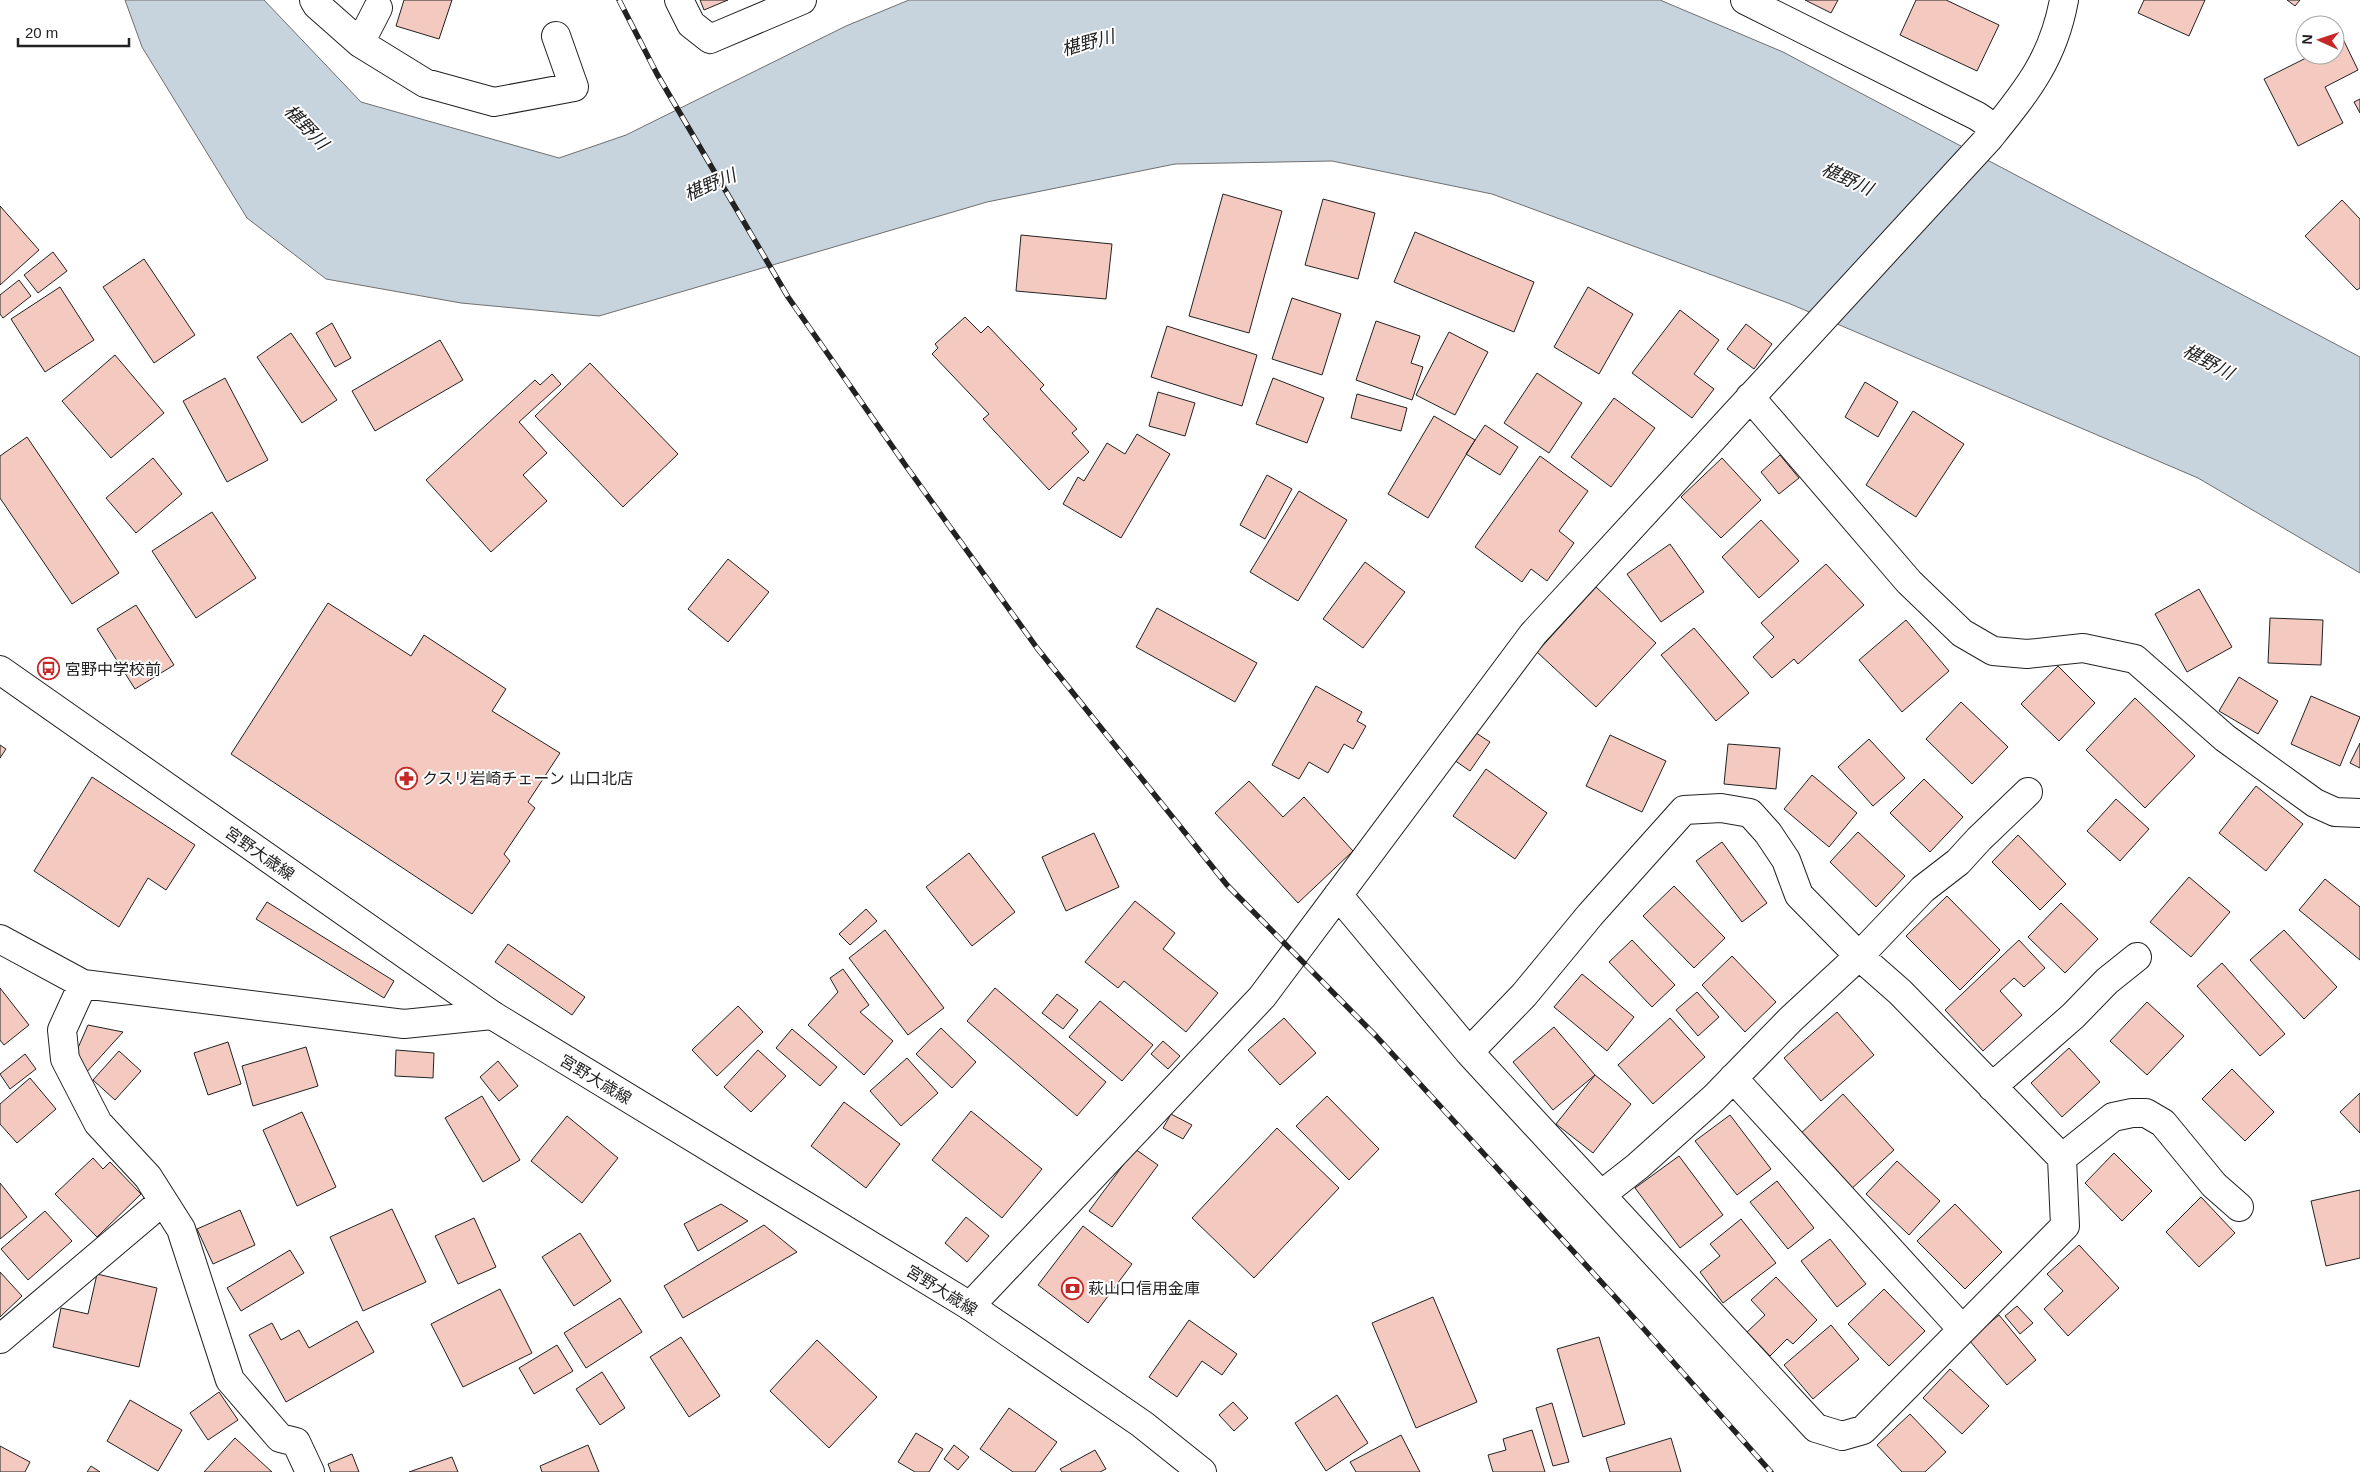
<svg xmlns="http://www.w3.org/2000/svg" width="2360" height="1472" font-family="Helvetica,'Noto Sans JP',sans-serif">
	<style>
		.water { fill: #c7d3dd; stroke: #6f6f6f }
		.building { fill: #f3c9c0; stroke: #222 }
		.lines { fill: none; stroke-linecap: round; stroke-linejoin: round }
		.minor-casing { stroke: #222; stroke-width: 30 }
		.major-casing { stroke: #222; stroke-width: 30 }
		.minor { stroke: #fff; stroke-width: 28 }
		.major { stroke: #fff; stroke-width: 28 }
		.rail-casing { stroke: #222; stroke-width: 5.5 }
		.rail { stroke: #fff; stroke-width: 4; stroke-dasharray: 11; stroke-linecap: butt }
		.labels { text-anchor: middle; stroke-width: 4; stroke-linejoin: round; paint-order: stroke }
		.poi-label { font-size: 16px; fill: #222; stroke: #fff; text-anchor: start }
		.street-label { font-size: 16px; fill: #222; stroke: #fff }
		.water-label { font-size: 18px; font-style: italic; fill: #222; stroke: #fff }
	</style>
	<rect width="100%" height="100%" fill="#fff"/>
	<path class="water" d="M 125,0 L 264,0 L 361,102 L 559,158 L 626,135 L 846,26 L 909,0 L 1660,0 L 1783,52 L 2360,357 L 2360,573 L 2198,478 L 1788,303 L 1492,194 L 1332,161 L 1175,164 L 987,202 L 599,316 L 461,303 L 326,279 L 247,218 L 142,47 Z"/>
	<path class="building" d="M 404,0 L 452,0 L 439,39 L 396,26 Z
		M 700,0 L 728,0 L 704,10 Z
		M 1805,0 L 1838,0 L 1831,13 Z
		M 1916,0 L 1946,0 L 1999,25 L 1977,71 L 1900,35 Z
		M 2144,0 L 2205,0 L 2189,36 L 2138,13 Z
		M 2287,0 L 2300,0 L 2295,6 Z
		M 2343,39 L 2358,70 L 2325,87 L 2343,123 L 2298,146 L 2264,79 L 2312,55 L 2335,55 L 2335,43 Z
		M 2360,99 L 2360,113 L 2354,102 Z
		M 1223,194 L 1282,211 L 1249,333 L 1189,316 Z
		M 1323,199 L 1375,213 L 1358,279 L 1305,265 Z
		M 2342,200 L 2360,219 L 2360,288 L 2357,290 L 2305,236 Z
		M 0,206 L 39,250 L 0,285 Z
		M 1415,232 L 1534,282 L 1514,332 L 1394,282 Z
		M 1021,235 L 1112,244 L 1106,299 L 1016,291 Z
		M 53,252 L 67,271 L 38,293 L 24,275 Z
		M 144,259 L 195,335 L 154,363 L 103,287 Z
		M 19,280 L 31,296 L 3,318 L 0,314 L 0,295 Z
		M 60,287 L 94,340 L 45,372 L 11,319 Z
		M 1588,287 L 1633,314 L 1599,374 L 1554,347 Z
		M 1292,298 L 1341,314 L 1322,375 L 1272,359 Z
		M 1680,310 L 1719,340 L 1694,374 L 1714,389 L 1692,418 L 1632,373 Z
		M 965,317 L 981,333 L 988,326 L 1044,385 L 1040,389 L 1077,429 L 1072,433 L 1089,452 L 1049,490 L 983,419 L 989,414 L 932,354 L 938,348 L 935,344 Z
		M 1376,321 L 1420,336 L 1411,363 L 1423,367 L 1412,400 L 1356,380 Z
		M 332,323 L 351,358 L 335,367 L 316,333 Z
		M 1746,324 L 1772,344 L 1754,369 L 1727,349 Z
		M 1167,326 L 1257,355 L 1242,406 L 1151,377 Z
		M 1449,332 L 1488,352 L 1455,415 L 1416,395 Z
		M 291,333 L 337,400 L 302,423 L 257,357 Z
		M 440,340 L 463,380 L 375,431 L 352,391 Z
		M 115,355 L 164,413 L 111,458 L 62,401 Z
		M 590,363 L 678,454 L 623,507 L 535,416 Z
		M 1537,373 L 1582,403 L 1549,453 L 1504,423 Z
		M 552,374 L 561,384 L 519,422 L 547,453 L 523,475 L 547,501 L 491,552 L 426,480 L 535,380 L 540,385 Z
		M 225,378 L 268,460 L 227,482 L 183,401 Z
		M 1273,378 L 1324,398 L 1307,443 L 1256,424 Z
		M 1865,382 L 1898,402 L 1878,437 L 1845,417 Z
		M 1158,392 L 1195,403 L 1185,436 L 1149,426 Z
		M 1357,394 L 1407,408 L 1401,431 L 1351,418 Z
		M 1614,398 L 1655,428 L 1611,487 L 1571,457 Z
		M 1913,411 L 1964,444 L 1916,517 L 1866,485 Z
		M 1434,416 L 1475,440 L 1428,518 L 1388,494 Z
		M 1485,425 L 1518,447 L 1500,475 L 1466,454 Z
		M 1137,434 L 1170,454 L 1121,538 L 1063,504 L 1078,477 L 1084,481 L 1107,443 L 1125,454 Z
		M 27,437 L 119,573 L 72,604 L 0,498 L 0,456 Z
		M 1780,455 L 1799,478 L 1779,494 L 1761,472 Z
		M 1540,456 L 1588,491 L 1559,531 L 1574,543 L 1547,581 L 1531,569 L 1522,582 L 1475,547 Z
		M 153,458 L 182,494 L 136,533 L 106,498 Z
		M 1722,458 L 1761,500 L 1721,538 L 1681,497 Z
		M 1267,475 L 1292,489 L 1265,539 L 1240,525 Z
		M 1299,491 L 1347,520 L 1298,601 L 1250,572 Z
		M 212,512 L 256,578 L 196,618 L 152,551 Z
		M 1761,520 L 1799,561 L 1759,598 L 1722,557 Z
		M 1670,544 L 1704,592 L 1661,622 L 1627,574 Z
		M 728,559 L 769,592 L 728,642 L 688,609 Z
		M 1365,562 L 1405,592 L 1363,648 L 1323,619 Z
		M 1826,564 L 1864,605 L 1798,664 L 1794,659 L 1772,678 L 1753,657 L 1774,637 L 1761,623 Z
		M 1596,587 L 1656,643 L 1596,707 L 1537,652 Z
		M 2199,589 L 2232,647 L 2187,672 L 2155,614 Z
		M 328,603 L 411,656 L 424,635 L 506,689 L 492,711 L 560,753 L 528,802 L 535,808 L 504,854 L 510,861 L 472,914 L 231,754 Z
		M 136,605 L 174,665 L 135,689 L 97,629 Z
		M 1157,608 L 1257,663 L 1235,702 L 1136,647 Z
		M 2270,618 L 2323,620 L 2321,665 L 2268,663 Z
		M 1906,620 L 1949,671 L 1902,712 L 1859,660 Z
		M 1694,628 L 1749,693 L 1716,721 L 1661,655 Z
		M 2058,666 L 2095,703 L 2059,741 L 2021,704 Z
		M 2239,677 L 2278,701 L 2258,734 L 2219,711 Z
		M 1316,686 L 1362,712 L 1357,721 L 1366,726 L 1353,749 L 1344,744 L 1328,773 L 1309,762 L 1299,779 L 1272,765 Z
		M 2311,696 L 2360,717 L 2340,766 L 2291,744 Z
		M 2135,698 L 2195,756 L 2145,808 L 2086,750 Z
		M 1961,702 L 2008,747 L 1972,784 L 1926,739 Z
		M 1473,731 L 1490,742 L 1470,771 L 1454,760 Z
		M 1610,735 L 1666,761 L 1642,812 L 1586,786 Z
		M 1869,739 L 1905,778 L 1873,806 L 1838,767 Z
		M 2360,743 L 2360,768 L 2350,763 Z
		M 1728,744 L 1780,748 L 1776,789 L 1724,784 Z
		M 0,745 L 6,749 L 0,758 Z
		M 1486,769 L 1547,813 L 1515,859 L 1453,816 Z
		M 1812,775 L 1857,813 L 1829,847 L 1784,809 Z
		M 92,777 L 195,845 L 166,890 L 148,878 L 119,927 L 34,871 Z
		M 1924,779 L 1963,817 L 1930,852 L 1890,813 Z
		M 1249,781 L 1283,817 L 1304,797 L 1353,851 L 1298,903 L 1215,813 Z
		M 2256,786 L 2303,824 L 2266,871 L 2219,833 Z
		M 2116,799 L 2149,829 L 2120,861 L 2087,831 Z
		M 1858,832 L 1905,876 L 1876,907 L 1830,862 Z
		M 1094,833 L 1119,887 L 1066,911 L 1042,857 Z
		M 2018,835 L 2066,884 L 2040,910 L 1992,862 Z
		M 1722,842 L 1767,903 L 1742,922 L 1696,861 Z
		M 969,853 L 1015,912 L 972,946 L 926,887 Z
		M 2189,877 L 2230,912 L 2191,957 L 2150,922 Z
		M 2325,879 L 2360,907 L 2360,960 L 2299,910 Z
		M 1674,886 L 1725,938 L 1694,968 L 1643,916 Z
		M 1947,896 L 2000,950 L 1960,990 L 1906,936 Z
		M 1135,901 L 1175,933 L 1163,949 L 1218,993 L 1186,1032 L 1124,981 L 1118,988 L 1085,962 Z
		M 267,902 L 394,981 L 384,998 L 256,919 Z
		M 2061,903 L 2098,939 L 2065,973 L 2028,937 Z
		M 866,909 L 877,921 L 850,945 L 839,934 Z
		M 885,930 L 944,1008 L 908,1035 L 849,958 Z
		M 2284,930 L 2337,987 L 2304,1019 L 2250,960 Z
		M 1632,940 L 1675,985 L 1652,1007 L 1609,962 Z
		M 2019,940 L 2045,968 L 2024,987 L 2014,978 L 2000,991 L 2022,1015 L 1983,1051 L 1945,1010 Z
		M 508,944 L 585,997 L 572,1015 L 495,962 Z
		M 1732,956 L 1776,1002 L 1745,1032 L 1702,985 Z
		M 2222,963 L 2285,1034 L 2260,1056 L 2197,986 Z
		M 843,969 L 869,1005 L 860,1012 L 893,1041 L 864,1075 L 808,1025 L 838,992 L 830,978 Z
		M 1582,974 L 1634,1017 L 1607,1051 L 1554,1007 Z
		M 0,988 L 29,1025 L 4,1045 L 0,1040 Z
		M 995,988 L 1106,1082 L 1077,1116 L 967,1021 Z
		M 1697,992 L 1719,1017 L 1698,1036 L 1676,1010 Z
		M 1057,994 L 1078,1010 L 1063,1029 L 1042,1013 Z
		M 1100,1001 L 1153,1045 L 1122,1081 L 1069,1037 Z
		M 2147,1002 L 2184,1036 L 2147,1075 L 2110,1041 Z
		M 738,1006 L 763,1032 L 717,1076 L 692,1050 Z
		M 1837,1012 L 1874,1055 L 1821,1101 L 1784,1058 Z
		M 1284,1018 L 1316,1053 L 1280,1085 L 1248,1050 Z
		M 1670,1018 L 1705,1057 L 1653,1104 L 1618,1065 Z
		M 88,1025 L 123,1032 L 84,1075 L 74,1057 Z
		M 1554,1027 L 1595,1075 L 1553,1110 L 1513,1062 Z
		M 941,1028 L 976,1062 L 952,1088 L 916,1054 Z
		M 792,1029 L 837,1067 L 820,1086 L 776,1048 Z
		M 1163,1041 L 1180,1056 L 1168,1069 L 1151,1054 Z
		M 228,1042 L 241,1084 L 208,1095 L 194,1053 Z
		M 306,1047 L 318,1086 L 253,1106 L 242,1066 Z
		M 2069,1048 L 2100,1082 L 2062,1117 L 2031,1083 Z
		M 396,1050 L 434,1053 L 433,1078 L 395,1076 Z
		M 758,1050 L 786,1076 L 751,1112 L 724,1087 Z
		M 119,1051 L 141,1071 L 115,1100 L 93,1080 Z
		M 25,1054 L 36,1069 L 10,1089 L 0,1074 Z
		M 907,1058 L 938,1093 L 901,1126 L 870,1091 Z
		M 498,1061 L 518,1086 L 499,1101 L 480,1077 Z
		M 2232,1069 L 2274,1112 L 2245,1141 L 2202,1099 Z
		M 1595,1075 L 1631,1104 L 1593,1153 L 1556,1124 Z
		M 30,1078 L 56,1109 L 17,1143 L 0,1124 L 0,1104 Z
		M 2360,1093 L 2360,1133 L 2340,1112 Z
		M 1843,1094 L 1894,1150 L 1849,1191 L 1798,1136 Z
		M 482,1096 L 520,1160 L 483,1182 L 445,1118 Z
		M 1327,1096 L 1379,1149 L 1349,1180 L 1296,1126 Z
		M 844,1102 L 900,1144 L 866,1188 L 811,1146 Z
		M 971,1111 L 1042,1169 L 1002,1218 L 932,1160 Z
		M 302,1112 L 336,1187 L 297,1206 L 263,1130 Z
		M 1171,1114 L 1192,1125 L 1183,1139 L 1163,1128 Z
		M 1730,1115 L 1771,1169 L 1737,1195 L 1695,1141 Z
		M 567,1116 L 618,1158 L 582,1203 L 531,1161 Z
		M 1277,1128 L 1339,1188 L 1254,1278 L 1192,1218 Z
		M 1135,1149 L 1158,1165 L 1112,1227 L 1089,1211 Z
		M 2114,1153 L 2152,1191 L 2122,1221 L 2085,1183 Z
		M 1679,1156 L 1723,1215 L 1680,1248 L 1635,1188 Z
		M 93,1158 L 103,1169 L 110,1162 L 141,1194 L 97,1237 L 55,1194 Z
		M 1897,1161 L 1940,1201 L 1909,1235 L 1866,1194 Z
		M 1777,1181 L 1814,1228 L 1788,1249 L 1750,1202 Z
		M 0,1183 L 27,1217 L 0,1239 Z
		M 2360,1190 L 2360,1258 L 2326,1266 L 2311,1201 Z
		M 2201,1197 L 2235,1233 L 2199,1267 L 2166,1232 Z
		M 721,1204 L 748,1221 L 698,1251 L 684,1224 Z
		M 1955,1204 L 2002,1252 L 1965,1289 L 1917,1241 Z
		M 392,1209 L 426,1282 L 363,1311 L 330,1237 Z
		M 240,1210 L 255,1245 L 213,1264 L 197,1229 Z
		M 45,1211 L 72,1241 L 28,1280 L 1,1249 Z
		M 966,1217 L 989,1236 L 967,1262 L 945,1243 Z
		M 474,1218 L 496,1267 L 458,1284 L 435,1236 Z
		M 1741,1219 L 1776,1263 L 1723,1303 L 1700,1272 L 1720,1256 L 1710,1244 Z
		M 764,1225 L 797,1252 L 683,1318 L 664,1286 Z
		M 1083,1226 L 1132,1264 L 1088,1323 L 1038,1285 Z
		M 580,1233 L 611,1281 L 574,1306 L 542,1257 Z
		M 1830,1239 L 1866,1284 L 1837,1307 L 1801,1261 Z
		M 2079,1245 L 2119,1288 L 2068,1336 L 2044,1309 L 2063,1291 L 2047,1274 Z
		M 290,1250 L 304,1273 L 241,1311 L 227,1288 Z
		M 0,1272 L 22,1296 L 0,1317 Z
		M 97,1274 L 157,1288 L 139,1367 L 53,1347 L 61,1308 L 88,1314 Z
		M 1776,1277 L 1817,1320 L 1793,1344 L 1787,1339 L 1770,1356 L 1747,1332 L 1765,1315 L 1751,1300 Z
		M 500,1289 L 532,1353 L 463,1387 L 431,1324 Z
		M 1884,1289 L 1925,1331 L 1889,1366 L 1848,1324 Z
		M 1433,1297 L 1477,1402 L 1416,1428 L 1372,1323 Z
		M 620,1298 L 642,1332 L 586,1368 L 564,1333 Z
		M 2017,1306 L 2033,1323 L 2020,1334 L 2005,1316 Z
		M 1999,1315 L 2036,1360 L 2007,1385 L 1969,1340 Z
		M 1189,1320 L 1237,1354 L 1222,1375 L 1202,1361 L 1177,1397 L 1149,1377 Z
		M 357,1321 L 374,1352 L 286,1402 L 249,1335 L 272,1323 L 281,1340 L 299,1330 L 309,1348 Z
		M 1831,1325 L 1859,1359 L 1813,1399 L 1784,1365 Z
		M 681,1337 L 720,1396 L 689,1417 L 650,1357 Z
		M 1599,1337 L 1625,1424 L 1583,1437 L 1557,1349 Z
		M 817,1340 L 877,1397 L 829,1448 L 770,1391 Z
		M 557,1345 L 573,1371 L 534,1394 L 519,1368 Z
		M 1950,1369 L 1989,1406 L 1962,1434 L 1923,1398 Z
		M 602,1372 L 625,1408 L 600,1425 L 576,1389 Z
		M 219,1392 L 238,1420 L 208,1440 L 190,1413 Z
		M 1337,1395 L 1368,1443 L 1326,1471 L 1295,1423 Z
		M 130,1400 L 182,1430 L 158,1471 L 107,1441 Z
		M 1233,1402 L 1248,1418 L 1234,1431 L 1219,1415 Z
		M 1552,1403 L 1569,1462 L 1553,1466 L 1536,1408 Z
		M 1009,1408 L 1057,1442 L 1035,1472 L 1013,1472 L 980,1449 Z
		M 1910,1414 L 1946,1452 L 1925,1472 L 1902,1472 L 1877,1445 Z
		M 1532,1430 L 1545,1472 L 1493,1472 L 1488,1455 L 1506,1450 L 1503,1439 Z
		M 916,1433 L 943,1449 L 929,1472 L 915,1472 L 898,1462 Z
		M 1401,1435 L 1420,1472 L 1356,1472 L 1350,1462 Z
		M 235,1438 L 272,1472 L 204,1472 Z
		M 1671,1438 L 1681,1472 L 1610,1472 L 1606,1458 Z
		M 588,1445 L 599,1472 L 542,1472 L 540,1466 Z
		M 954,1445 L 969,1457 L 958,1470 L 944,1459 Z
		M 0,1446 L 30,1462 L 25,1472 L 0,1472 Z
		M 1095,1450 L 1106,1469 L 1100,1472 L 1062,1472 L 1060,1469 Z
		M 352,1454 L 359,1472 L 331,1472 L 328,1464 Z
		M 452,1457 L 458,1472 L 409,1472 Z
		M 91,1466 L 100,1472 L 87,1472 Z"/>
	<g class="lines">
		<defs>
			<path id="minor" d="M 314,0 L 317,5 L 360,43 L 378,8
				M 679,0 L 691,24 L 710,39 L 802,0
				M 1745,0 L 1977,116 L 1996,129
				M 360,43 L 425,83 L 494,102 L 574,87 L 556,36
				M 1750,397 L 1909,582 L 1962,633 L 1993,651 L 2027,654 L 2083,648 L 2135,659 L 2225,738 L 2315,803 L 2335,812 L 2360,813
				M 1338,895 L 1469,1052 L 1816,1428 L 1842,1436 L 1863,1430 L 2065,1226 L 2062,1158 L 2113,1117 L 2132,1113 L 2146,1113 L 2163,1123 L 2214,1185 L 2239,1207
				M 0,939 L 83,984 L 404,1024 L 492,1015
				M 83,984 L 62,1030 L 65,1059 L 98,1123 L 148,1177 L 181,1229 L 230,1380 L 280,1438 L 296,1442 L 310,1472
				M 1469,1052 L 1524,995 L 1590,915 L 1684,810 L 1721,808 L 1750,813 L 1768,833 L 1786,860 L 1799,895 L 1859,956 L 1900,992 L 2062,1158
				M 1733,1078 L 1962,1329
				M 1992,1087 L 2073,1016 L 2107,981 L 2137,957
				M 1601,1195 L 1638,1166 L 1714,1098 L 1791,1019 L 1859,956 L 1923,889 L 1958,862 L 1979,839 L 2028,792
				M 970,1306 L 1262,997 L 1533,634 L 1989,138 C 2026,92 2053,60 2064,0
				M 0,1339 L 163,1201"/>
			<path id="major" d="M 0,670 L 492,1015 L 970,1306 L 1142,1424 L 1202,1472"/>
		</defs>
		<use href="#minor" class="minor-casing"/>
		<use href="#major" class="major-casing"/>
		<use href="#minor" class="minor"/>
		<use href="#major" class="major"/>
		<defs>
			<path id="rail" d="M 619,0 L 657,74 L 788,297 L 906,466 L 1037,648 L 1227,885 L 1376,1036 L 1627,1310 L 1771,1472"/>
		</defs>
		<use href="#rail" class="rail-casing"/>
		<use href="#rail" class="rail"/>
	</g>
	<defs>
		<symbol id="bus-ring" viewBox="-11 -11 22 22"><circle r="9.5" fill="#fff" stroke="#c62828" stroke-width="1.5"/><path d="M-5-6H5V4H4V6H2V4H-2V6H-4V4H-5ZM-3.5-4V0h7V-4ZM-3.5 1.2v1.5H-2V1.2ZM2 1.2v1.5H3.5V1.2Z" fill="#c62828"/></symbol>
		<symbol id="pharmacy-ring" viewBox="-11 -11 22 22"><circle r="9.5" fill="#fff" stroke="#c62828" stroke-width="1.5"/><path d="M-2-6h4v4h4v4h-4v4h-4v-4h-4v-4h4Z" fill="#c62828"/></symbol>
		<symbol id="bank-ring" viewBox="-11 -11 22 22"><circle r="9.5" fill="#fff" stroke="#c62828" stroke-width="1.5"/><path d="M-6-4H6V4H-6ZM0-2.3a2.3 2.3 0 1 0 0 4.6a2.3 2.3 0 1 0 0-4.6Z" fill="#c62828"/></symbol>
	</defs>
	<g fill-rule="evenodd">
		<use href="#bus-ring" x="36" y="656" width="25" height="25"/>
		<use href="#pharmacy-ring" x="394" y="766" width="25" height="25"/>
		<use href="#bank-ring" x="1060" y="1276" width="25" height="25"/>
	</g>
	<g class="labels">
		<g class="poi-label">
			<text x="65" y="675">宮野中学校前</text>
			<text x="422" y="784">クスリ岩崎チェーン 山口北店</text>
			<text x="1088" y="1294">萩山口信用金庫</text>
		</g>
		<g class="street-label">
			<text transform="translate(260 853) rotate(35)" y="6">宮野大歳線</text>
			<text transform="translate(596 1079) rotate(31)" y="6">宮野大歳線</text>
			<text transform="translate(942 1290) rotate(32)" y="6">宮野大歳線</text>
		</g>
		<g class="water-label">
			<text transform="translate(1088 43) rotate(-15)" y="6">椹野川</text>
			<text transform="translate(306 127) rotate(46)" y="6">椹野川</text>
			<text transform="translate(1847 179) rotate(24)" y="6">椹野川</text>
			<text transform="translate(710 185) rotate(-23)" y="6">椹野川</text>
			<text transform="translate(2208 362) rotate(28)" y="6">椹野川</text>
		</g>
	</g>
	<g transform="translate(2320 40) rotate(273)"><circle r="24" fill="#ffffff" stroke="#a7a7a7"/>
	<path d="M0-4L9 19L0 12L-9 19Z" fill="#c62828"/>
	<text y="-8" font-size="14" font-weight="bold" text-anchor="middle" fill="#222222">N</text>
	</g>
	<path d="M18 38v8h111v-8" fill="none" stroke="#222222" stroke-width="2.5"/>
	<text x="25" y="38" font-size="15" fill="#222222" stroke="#ffffff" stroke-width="4" paint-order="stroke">20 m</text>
</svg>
